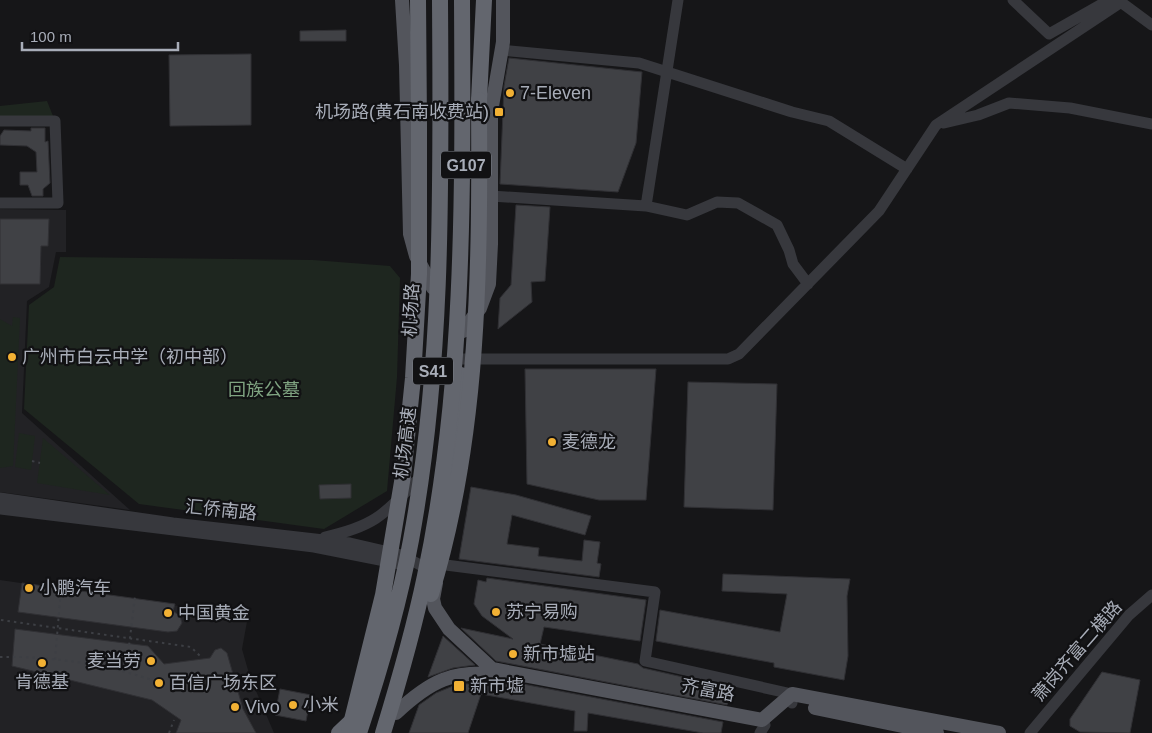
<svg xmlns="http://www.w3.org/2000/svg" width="1152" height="733" font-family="Helvetica,'Noto Sans SC',sans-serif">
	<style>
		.built { fill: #222225 }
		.green { fill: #1e261f }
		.building { fill: #404145; stroke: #303034 }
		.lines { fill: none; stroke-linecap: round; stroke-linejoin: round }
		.path { stroke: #3d3f44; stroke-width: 2; stroke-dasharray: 2.5 4; stroke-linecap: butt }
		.minor { stroke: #37383d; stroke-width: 11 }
		.major { stroke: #53555c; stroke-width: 14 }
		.highway { stroke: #63666e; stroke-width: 16 }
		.path-bridge { stroke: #3d3f44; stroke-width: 2; stroke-dasharray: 2.5 4; stroke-linecap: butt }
		.highway-bridge { stroke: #63666e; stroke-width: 16 }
		.poi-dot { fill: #f2b134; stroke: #111113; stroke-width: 2 }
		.labels { text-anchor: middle; stroke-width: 4.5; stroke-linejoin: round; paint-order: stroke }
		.shield { fill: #111113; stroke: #7b7e86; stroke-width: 1 }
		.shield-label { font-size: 16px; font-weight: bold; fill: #a8adb8 }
		.poi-label { font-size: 18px; fill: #a8adb8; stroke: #111113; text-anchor: start }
		.street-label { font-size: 18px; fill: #a8adb8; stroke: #111113 }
		.park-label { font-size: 18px; fill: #7fa381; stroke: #111113 }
	</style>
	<rect width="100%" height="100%" fill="#161618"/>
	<path class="built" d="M 0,209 L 66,210 L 66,252 L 56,252 L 49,287 L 27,301 L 22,413 L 130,510 L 0,492 Z
		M 0,580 L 248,616 L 242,649 L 250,677 L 274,733 L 0,733 Z"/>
	<path class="green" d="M 47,101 L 55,121 L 0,121 L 0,106 Z
		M 60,257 L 313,260 L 390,266 L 400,278 L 397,377 L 387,491 L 324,529 L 139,504 L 24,409 L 29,305 L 54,287 Z
		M 13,317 L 20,318 L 13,466 L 0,468 L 0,319 L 12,326 Z
		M 19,433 L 35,436 L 31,470 L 15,467 Z
		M 43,438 L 110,495 L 37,483 Z"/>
	<path class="building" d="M 346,30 L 346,41 L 300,41 L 300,31 Z
		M 251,54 L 251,125 L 170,126 L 169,55 Z
		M 509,58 L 642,72 L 636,143 L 618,192 L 500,184 L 504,86 Z
		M 31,128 L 45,128 L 45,142 L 48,141 L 50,183 L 43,189 L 43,196 L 32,196 L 28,185 L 20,185 L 20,172 L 37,172 L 36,152 L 27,146 L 0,145 L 0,136 L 4,130 L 31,131 Z
		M 516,205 L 550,207 L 545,281 L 531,282 L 532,302 L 498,329 L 500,298 L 511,285 Z
		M 0,219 L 49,219 L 48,246 L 41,246 L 40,284 L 0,284 Z
		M 525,369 L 656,369 L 646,500 L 599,500 L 527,484 Z
		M 688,382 L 777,384 L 773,510 L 684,507 Z
		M 351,484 L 351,498 L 320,499 L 319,485 Z
		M 471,487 L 516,495 L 591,516 L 585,535 L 512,515 L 507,544 L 539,548 L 538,556 L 582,561 L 584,540 L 600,542 L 597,563 L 601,564 L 599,577 L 459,559 Z
		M 723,574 L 850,579 L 847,596 L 848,656 L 844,680 L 774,667 L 774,663 L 656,641 L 660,610 L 780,632 L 787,594 L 722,591 Z
		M 487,578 L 646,600 L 640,641 L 544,627 L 540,644 L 638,664 L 643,668 L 731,688 L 727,705 L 496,661 L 461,628 L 513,639 L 482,616 L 474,604 L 478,580 L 486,582 Z
		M 22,583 L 175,604 L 173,611 L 180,616 L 182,623 L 177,631 L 168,632 L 18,612 Z
		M 15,629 L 148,646 L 164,664 L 210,658 L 215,650 L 221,648 L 227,653 L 243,709 L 256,733 L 176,733 L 181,720 L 152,700 L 12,666 Z
		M 443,636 L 475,665 L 453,668 L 428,677 Z
		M 1102,672 L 1140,680 L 1130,733 L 1080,732 L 1070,726 L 1070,719 Z
		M 507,681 L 723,722 L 721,733 L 703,733 L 588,713 L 587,731 L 574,731 L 575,711 L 481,694 L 468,733 L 409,733 L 419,705 L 436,693 L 458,684 L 501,684 Z
		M 280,689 L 311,695 L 306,721 L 275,715 Z"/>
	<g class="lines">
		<path class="path" d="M 32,461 L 40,463
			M 1,620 L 191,647 L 200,656
			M 0,657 C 51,656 106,664 155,681
			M 169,733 L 174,720"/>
		<path class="minor" d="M 1013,0 L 1049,34 L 1109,0
			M 1118,0 L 1152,25
			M 501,50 L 639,63 L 792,112 L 829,121 L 907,169
			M 0,121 L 55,121 L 58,203 L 0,203
			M 944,123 L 978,115 L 1009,103 L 1070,108 L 1152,124
			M 491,196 L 646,206 L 687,215 L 717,202 L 738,203 L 777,225 L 789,250 L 793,264 L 808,284
			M 646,206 L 678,0
			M 462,359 L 728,359 L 739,354 L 879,211 L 936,125 L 1120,3
			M 0,498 L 173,523 L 350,543 L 402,555 L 431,571
			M 0,509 L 314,547 L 400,564
			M 325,537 C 371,527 384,516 415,482
			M 438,564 L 655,592 L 645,661 L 792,694 L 792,703
			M 760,733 L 765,725 L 762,720
			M 1030,733 L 1129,615 L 1152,595"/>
		<path class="major" d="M 402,0 L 406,65 L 410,234 L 416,256 L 433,288
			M 463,331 L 480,308 L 489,284 L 491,244 L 491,112 L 503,42 L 503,0
			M 436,583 L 433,599 L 435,608 L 449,629 L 492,669 L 762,720 L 792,694 L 999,733
			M 815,708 L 937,733
			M 396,713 C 430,681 453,669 501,675"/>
		<path class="highway" d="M 418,0 L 419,123
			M 479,100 L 484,0
			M 448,494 L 461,375
			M 339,733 L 356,717"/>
		<path class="path-bridge" d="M 55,660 L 61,589
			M 126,671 L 135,596"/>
		<path class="highway-bridge" d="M 431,594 C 480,434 480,265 479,100
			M 349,732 L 383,595 L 403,476 L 413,378 L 419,274 L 419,123
			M 359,733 C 380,670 399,605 411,540 C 444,362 441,180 440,0
			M 383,733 C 399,681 414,629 425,576 C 465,387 463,192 462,0"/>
	</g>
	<g class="poi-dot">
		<circle cx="510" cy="93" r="5"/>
		<rect x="494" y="107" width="10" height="10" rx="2.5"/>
		<circle cx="12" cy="357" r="5"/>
		<circle cx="552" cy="442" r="5"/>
		<circle cx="29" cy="588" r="5"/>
		<circle cx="496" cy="612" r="5"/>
		<circle cx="168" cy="613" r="5"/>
		<circle cx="513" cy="654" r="5"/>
		<circle cx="151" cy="661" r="5"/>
		<circle cx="42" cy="663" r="5"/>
		<circle cx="159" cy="683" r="5"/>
		<rect x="453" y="680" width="12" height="12" rx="2.5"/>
		<circle cx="293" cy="705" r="5"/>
		<circle cx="235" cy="707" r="5"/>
	</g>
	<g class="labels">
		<g class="shield">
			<rect x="441" y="151.5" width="50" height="27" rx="4"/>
			<rect x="413" y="357.5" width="40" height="27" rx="4"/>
		</g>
		<g class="shield-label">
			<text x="466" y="171">G107</text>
			<text x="433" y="377">S41</text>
		</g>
		<g class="poi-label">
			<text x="520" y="99">7-Eleven</text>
			<text x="489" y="118" text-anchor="end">机场路(黄石南收费站)</text>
			<text x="22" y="363">广州市白云中学（初中部）</text>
			<text x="562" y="448">麦德龙</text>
			<text x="39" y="594">小鹏汽车</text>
			<text x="506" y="618">苏宁易购</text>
			<text x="178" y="619">中国黄金</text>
			<text x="523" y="660">新市墟站</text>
			<text x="141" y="667" text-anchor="end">麦当劳</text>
			<text x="42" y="688" text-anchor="middle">肯德基</text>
			<text x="169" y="689">百信广场东区</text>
			<text x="470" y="692">新市墟</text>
			<text x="303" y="711">小米</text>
			<text x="245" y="713">Vivo</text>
		</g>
		<g class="street-label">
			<text transform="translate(411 310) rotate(-87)" y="6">机场路</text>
			<text transform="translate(405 443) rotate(-83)" y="6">机场高速</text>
			<text transform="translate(221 510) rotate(6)" y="6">汇侨南路</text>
			<text transform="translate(1077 651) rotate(-49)" y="6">萧岗齐富二横路</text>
			<text transform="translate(708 690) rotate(11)" y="6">齐富路</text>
		</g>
		<g class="park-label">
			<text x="264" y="396">回族公墓</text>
		</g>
	</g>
	<path d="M22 42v8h156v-8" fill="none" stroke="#a8adb8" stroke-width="2.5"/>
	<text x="30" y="42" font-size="15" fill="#a8adb8" stroke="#111113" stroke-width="4" paint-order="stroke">100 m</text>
</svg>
